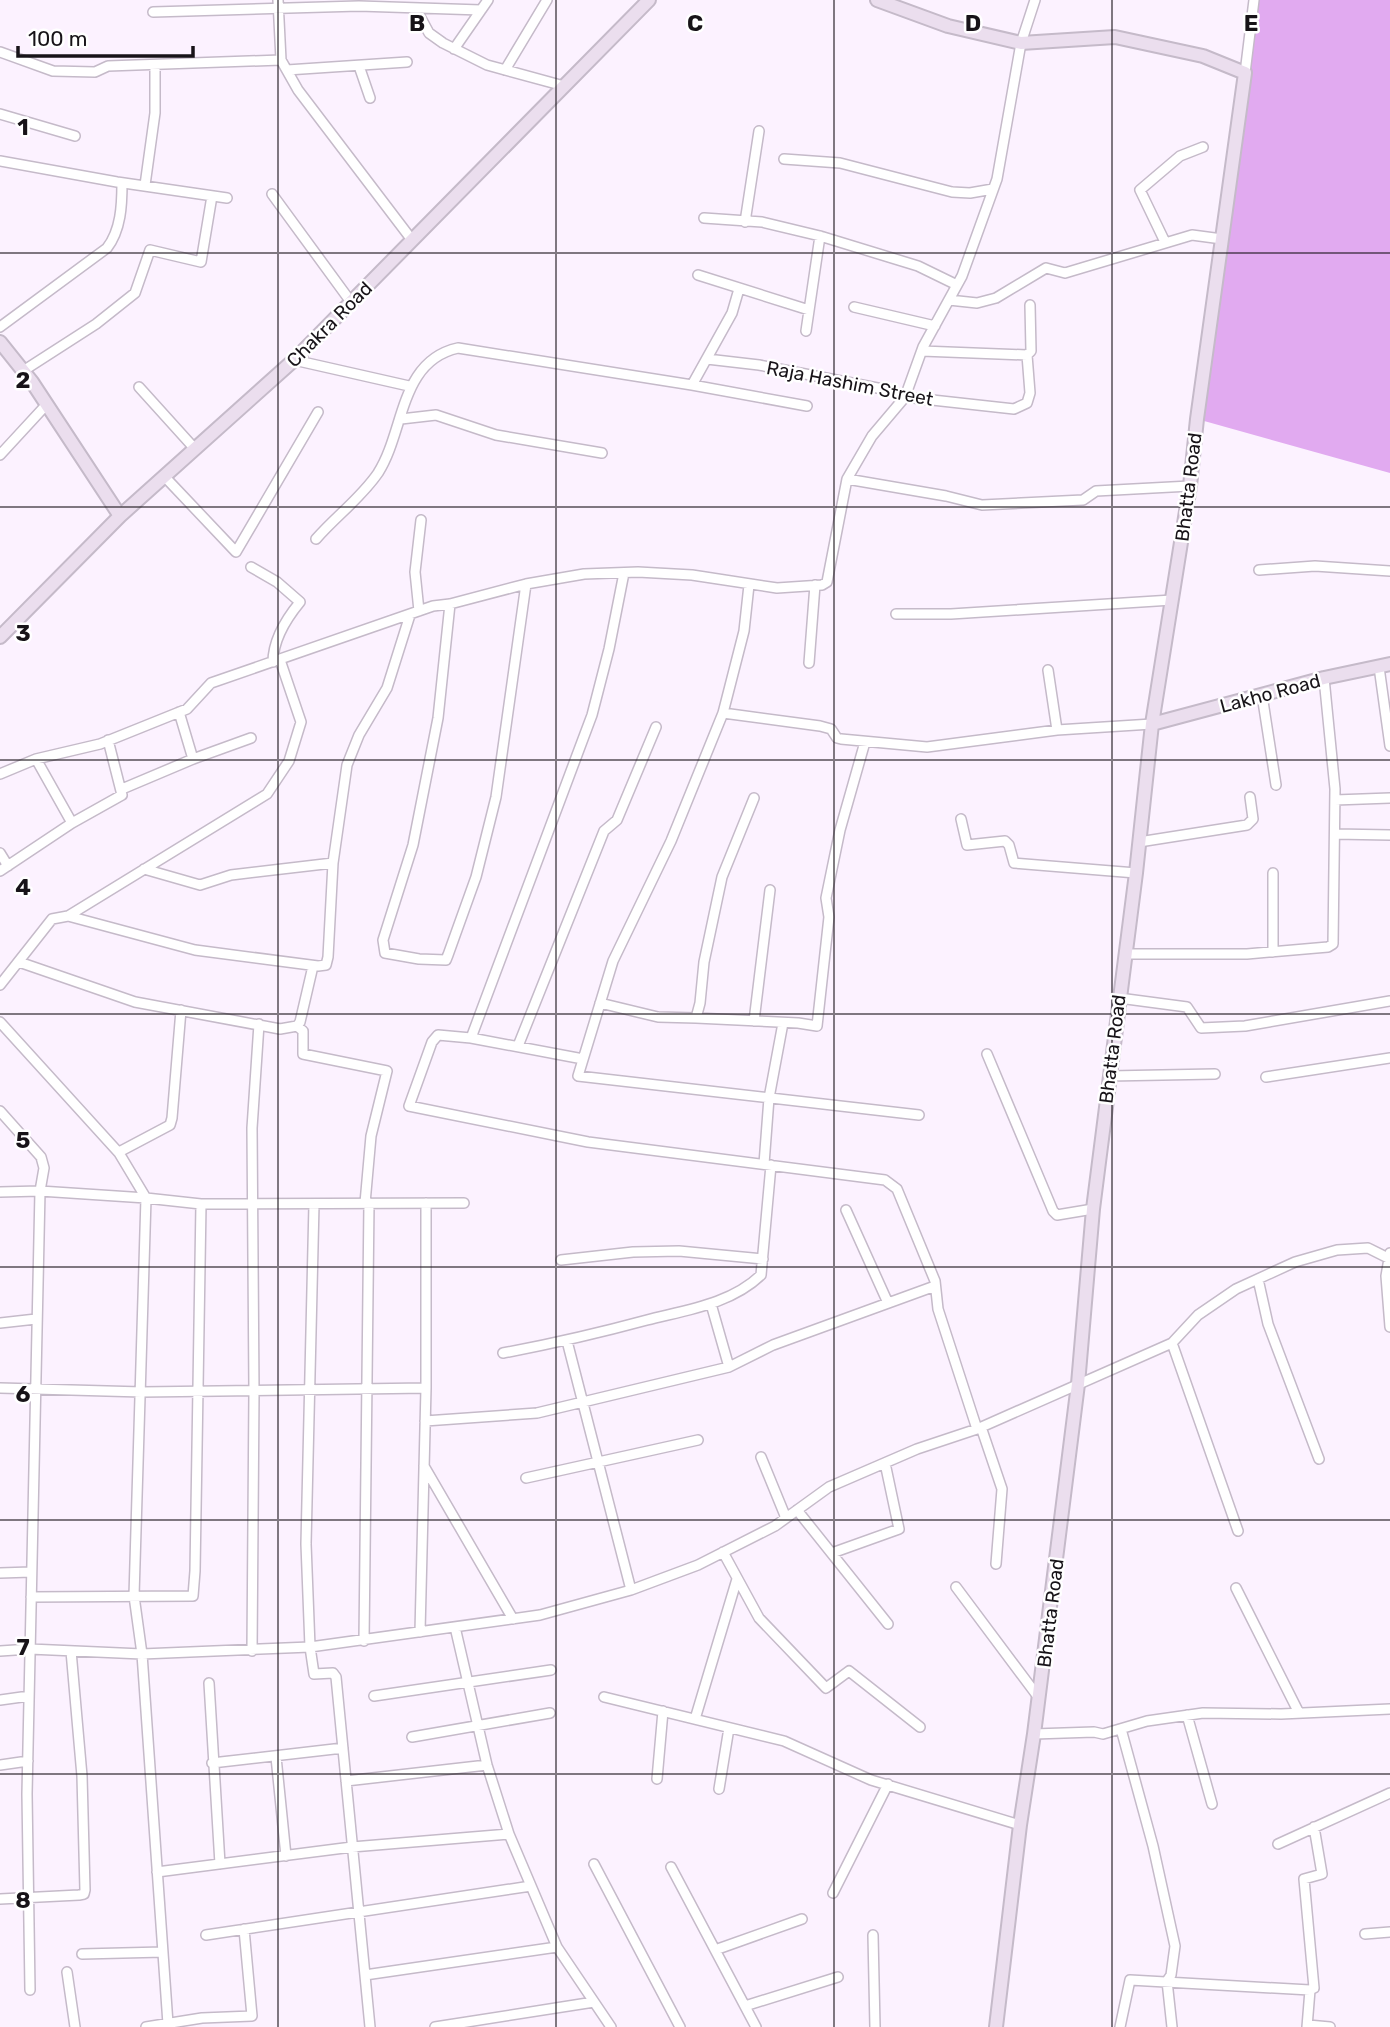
<svg xmlns="http://www.w3.org/2000/svg" width="1390" height="2027" font-family="Rubik,sans-serif">
	<style>
		.forest { fill: #e1aaf0 }
		.lines { fill: none; stroke-linecap: round; stroke-linejoin: round }
		.street-casing { stroke: #c5bac9; stroke-width: 12 }
		.secondary-casing { stroke: #c5bac9; stroke-width: 16 }
		.street { stroke: #fff; stroke-width: 9 }
		.secondary { stroke: #ebdeee; stroke-width: 12 }
		.grid { fill: none; stroke: #171318; stroke-width: 2; stroke-opacity: 0.55 }
		.labels { text-anchor: middle; stroke-width: 5; stroke-linejoin: round; paint-order: stroke }
		.street-label { font-size: 19px; fill: #171318; stroke: #fff }
		.grid-label { font-size: 23px; text-anchor: middle; font-weight: bold; fill: #171318; stroke: #fff; stroke-width: 5; stroke-linejoin: round; paint-order: stroke }
	</style>
	<rect width="100%" height="100%" fill="#fcf2ff"/>
	<path class="forest" d="M 1253,0 L 1390,0 L 1390,473 L 1197,419 Z"/>
	<g class="lines">
		<defs>
			<path id="street" d="M 278,0 L 281,60 L 298,90 L 412,240
				M 416,9 L 429,33 L 443,43 L 487,65 L 564,86
				M 153,12 L 359,6 L 481,10
				M 454,49 L 488,0
				M 0,52 L 53,71 L 95,72 L 108,66 L 281,60
				M 359,66 L 370,98
				M 287,70 L 407,62
				M 505,70 L 547,0
				M 1245,73 L 1254,0
				M 0,114 L 75,136
				M 784,159 L 840,163 L 952,192 L 970,193 L 993,189
				M 0,161 L 117,182 L 227,198
				M 145,185 L 155,113 L 155,65
				M 272,194 L 351,302
				M 704,218 L 762,222 L 820,236 L 918,266 L 957,285
				M 745,222 L 759,131
				M 1165,242 L 1140,190 L 1180,156 L 1203,147
				M 698,275 L 809,310
				M 949,300 L 977,303 L 996,298 L 1046,268 L 1065,273 L 1192,235 L 1222,239
				M 854,307 L 935,326
				M 0,327 L 107,248 C 121,230 122,205 122,183
				M 806,331 L 820,236
				M 922,351 L 1027,355
				M 707,359 L 759,365 L 893,391 L 905,397 L 1014,409 L 1027,403 L 1030,393 L 1027,355 L 1031,351 L 1030,305
				M 294,360 L 409,386
				M 23,371 L 96,324 L 135,293 L 150,250 L 201,262 L 212,196
				M 692,385 L 732,313 L 739,289
				M 139,387 L 195,449
				M 401,419 L 436,415 L 496,435 L 602,453
				M 0,455 L 47,404
				M 164,476 L 236,552 L 318,412
				M 847,479 L 946,496 L 982,505 L 1083,500 L 1096,491 L 1190,486
				M 316,539 C 336,516 361,498 378,473 C 405,431 399,361 458,348 L 692,385 L 807,406
				M 251,567 L 277,582 L 300,602 C 286,619 273,639 273,662
				M 1259,570 L 1315,566 L 1390,571
				M 749,585 L 744,631 L 723,713 L 671,841 L 613,961 L 578,1076 L 919,1115
				M 450,604 L 438,718 L 413,845 L 383,940 L 385,953 L 419,959 L 446,960 L 448,955 L 476,877 L 496,797 L 526,584
				M 419,611 L 415,572 L 421,520
				M 896,614 L 951,614 L 1172,600
				M 809,663 L 815,585
				M 1379,667 L 1390,746
				M 1048,670 L 1057,730
				M 1262,695 L 1276,785
				M 723,713 L 820,726 L 831,729 L 837,738 L 841,739 L 927,747 L 1057,730 L 1152,724
				M 36,759 L 72,823
				M 193,759 L 251,738
				M 0,774 L 36,759 L 100,744 L 187,709 L 211,683 L 433,606 L 450,604 L 526,584 L 584,574 L 638,572 L 692,575 L 777,588 L 822,585 L 827,582 L 847,479 L 872,436 L 905,397 L 923,347 L 962,276 L 997,179 L 1021,43 L 1035,0
				M 122,789 L 193,759 L 179,712
				M 754,798 L 722,877 L 704,962 L 700,1003 L 696,1018 L 798,1023 L 817,1026 L 829,917 L 826,898 L 840,830 L 865,742
				M 1335,800 L 1390,798
				M 961,819 L 967,845 L 1005,841 L 1009,845 L 1014,863 L 1136,873
				M 1335,834 L 1390,835
				M 1139,842 L 1247,825 L 1253,819 L 1250,797
				M 0,853 L 8,866
				M 144,869 L 200,885 L 231,875 L 333,863
				M 0,871 L 72,823 L 122,795 L 108,740
				M 68,916 L 195,950 L 318,966 L 326,965 L 328,957 L 333,863 L 347,765 L 359,735 L 387,688 L 410,615
				M 1273,952 L 1273,873
				M 1125,954 L 1247,954 L 1328,947 L 1333,944 L 1335,789 L 1324,678
				M 19,962 L 135,1002 L 280,1029 L 297,1026 L 300,1022 L 313,966
				M 0,985 L 52,919 L 68,916 L 267,794 L 289,761 L 301,722 L 280,660
				M 1119,998 L 1187,1007 L 1201,1028 L 1245,1026 L 1390,1001
				M 600,1003 L 658,1017 L 696,1018
				M 754,1021 L 770,890
				M 0,1022 L 119,1153 L 146,1198 L 134,1596 L 142,1654 L 168,2024
				M 297,1026 L 303,1031 L 303,1054 L 387,1071 L 371,1136 L 365,1203
				M 471,1038 L 438,1035 L 432,1042 L 409,1106 L 588,1142 L 885,1180 L 897,1189 L 935,1281 L 938,1309 L 977,1429
				M 518,1046 L 604,831 L 617,820 L 656,727
				M 987,1054 L 1053,1211 L 1057,1215 L 1093,1209
				M 583,1059 L 471,1038 L 592,715 L 609,649 L 624,573
				M 1109,1076 L 1215,1074
				M 1266,1077 L 1390,1058
				M 0,1111 L 41,1157 L 44,1168 L 40,1191 L 27,1794 L 30,1990
				M 119,1152 L 170,1125 L 172,1118 L 181,1010
				M 764,1164 L 769,1098 L 783,1023
				M 0,1192 L 40,1191 L 146,1198 L 201,1204 L 464,1203
				M 314,1204 L 306,1544 L 310,1647 L 314,1674 L 333,1673 L 336,1677 L 370,2027
				M 846,1210 L 888,1303
				M 1390,1253 L 1386,1276 L 1390,1327
				M 561,1260 L 633,1252 L 679,1251 L 763,1259
				M 1258,1279 L 1268,1324 L 1319,1459
				M 711,1304 L 729,1367
				M 0,1323 L 36,1319
				M 567,1341 L 631,1590
				M 1172,1343 L 1238,1531
				M 503,1353 C 551,1344 599,1333 647,1320 C 686,1310 731,1304 761,1275 L 771,1165
				M 0,1388 L 142,1392 L 426,1388
				M 425,1421 L 537,1413 L 729,1367 L 773,1345 L 935,1286
				M 981,1427 L 1002,1489 L 996,1564
				M 761,1457 L 786,1518
				M 424,1466 L 513,1619
				M 526,1478 L 698,1440
				M 797,1510 L 888,1624
				M 723,1552 L 759,1618 L 826,1688 L 849,1671 L 920,1727
				M 832,1553 L 899,1529 L 885,1463
				M 0,1573 L 31,1572
				M 956,1587 L 1039,1698
				M 1236,1588 L 1299,1713
				M 31,1597 L 193,1596 L 195,1571 L 201,1204
				M 455,1627 L 487,1765 L 509,1834
				M 420,1632 L 426,1388 L 426,1203
				M 364,1641 L 369,1203
				M 0,1651 L 30,1649 L 142,1654 L 310,1647 L 540,1615 L 631,1590 L 698,1565 L 775,1526 L 829,1487 L 917,1449 L 977,1429 L 1172,1343 L 1198,1315 L 1236,1289 L 1295,1262 L 1337,1250 L 1368,1248 L 1388,1258
				M 252,1651 L 254,1391 L 252,1128 L 259,1024
				M 209,1683 L 220,1864
				M 374,1696 L 551,1670
				M 604,1697 L 784,1741 L 871,1780 L 1020,1825
				M 0,1700 L 29,1696
				M 1187,1715 L 1212,1804
				M 695,1719 L 737,1579
				M 1121,1729 L 1153,1846 L 1175,1946 L 1171,1975 L 1167,1981 L 1172,2027
				M 1034,1734 L 1094,1732 L 1103,1734 L 1147,1721 L 1203,1713 L 1281,1714 L 1390,1709
				M 412,1737 L 550,1713
				M 276,1757 L 286,1856
				M 212,1763 L 343,1748
				M 0,1765 L 28,1761
				M 657,1779 L 663,1711
				M 346,1781 L 487,1765
				M 719,1789 L 729,1728
				M 1278,1844 L 1390,1793
				M 594,1864 L 680,2027
				M 671,1867 L 756,2027
				M 157,1872 L 352,1847 L 509,1834 L 557,1947 L 611,2027
				M 833,1893 L 888,1784
				M 0,1899 L 79,1895 L 84,1894 L 85,1890 L 82,1776 L 71,1651
				M 1365,1934 L 1390,1932
				M 206,1935 L 531,1886
				M 873,1935 L 875,2027
				M 715,1950 L 802,1919
				M 82,1954 L 163,1952
				M 67,1972 L 75,2027
				M 365,1975 L 557,1947
				M 745,2006 L 838,1977
				M 1308,2025 L 1330,2027
				M 146,2027 L 202,2018 L 252,2016 L 244,1929
				M 435,2027 L 594,2002
				M 1120,2027 L 1130,1980 L 1310,1990
				M 1307,2027 L 1310,1990 L 1314,1988 L 1304,1879 L 1322,1874 L 1314,1827"/>
			<path id="secondary" d="M 877,0 L 948,26 L 1021,43 L 1115,37 L 1203,56 L 1245,73 L 1197,419 L 1190,486 L 1152,724 L 1136,873 L 1093,1209 L 1078,1384 L 1034,1734 L 1020,1825 L 996,2027
				M 0,342 L 32,382 L 120,516
				M 0,637 L 120,516 L 294,360 L 649,0
				M 1152,724 L 1324,678 L 1390,664"/>
		</defs>
		<use href="#street" class="street-casing"/>
		<use href="#secondary" class="secondary-casing"/>
		<use href="#street" class="street"/>
		<use href="#secondary" class="secondary"/>
	</g>
	<path class="grid" d="M 278,0 L 278,2027M 556,0 L 556,2027M 834,0 L 834,2027M 1112,0 L 1112,2027M 0,253 L 1390,253M 0,507 L 1390,507M 0,760 L 1390,760M 0,1014 L 1390,1014M 0,1267 L 1390,1267M 0,1520 L 1390,1520M 0,1774 L 1390,1774"/>
	<g class="labels">
		<g class="street-label">
			<text transform="translate(329 324) rotate(-45)" y="7">Chakra Road</text>
			<text transform="translate(850 383) rotate(11)" y="7">Raja Hashim Street</text>
			<text transform="translate(1188 487) rotate(-83)" y="7">Bhatta Road</text>
			<text transform="translate(1270 693) rotate(-15)" y="7">Lakho Road</text>
			<text transform="translate(1112 1049) rotate(-83)" y="7">Bhatta Road</text>
			<text transform="translate(1050 1613) rotate(-83)" y="7">Bhatta Road</text>
		</g>
	</g>
	<g class="grid-label">
		<text x="417" y="31">B</text>
		<text x="695" y="31">C</text>
		<text x="973" y="31">D</text>
		<text x="1251" y="31">E</text>
		<text x="23" y="135">1</text>
		<text x="23" y="388">2</text>
		<text x="23" y="641">3</text>
		<text x="23" y="895">4</text>
		<text x="23" y="1148">5</text>
		<text x="23" y="1402">6</text>
		<text x="23" y="1655">7</text>
		<text x="23" y="1908">8</text>
	</g>
	<path d="M18 46v10h175v-10" fill="none" stroke="#171318" stroke-width="3.5"/>
	<text x="28" y="46" font-size="21" fill="#171318" stroke="#ffffff" stroke-width="5" paint-order="stroke">100 m</text>
</svg>
